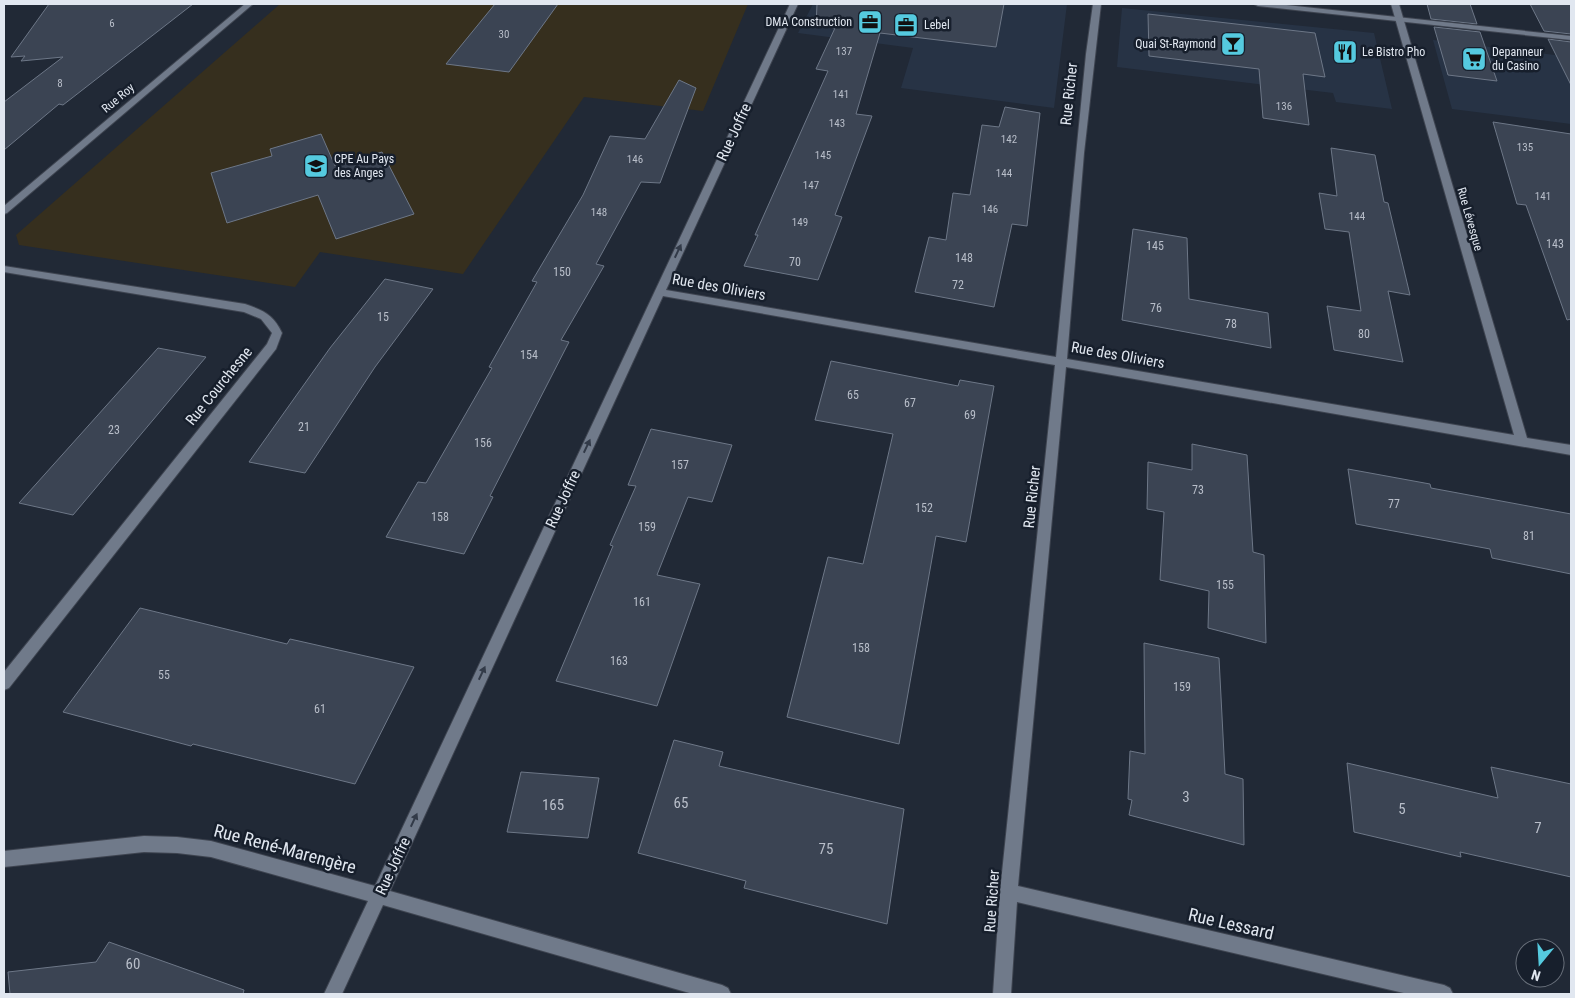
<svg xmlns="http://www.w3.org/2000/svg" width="1575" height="998" font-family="'Roboto Condensed',sans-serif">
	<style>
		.built { fill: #273345 }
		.education { fill: #362f1e }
		.building { fill: #3b4453; stroke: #6d7787 }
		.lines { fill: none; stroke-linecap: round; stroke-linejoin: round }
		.street-casing { stroke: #3e4450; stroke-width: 2 }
		.secondary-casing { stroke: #3e4450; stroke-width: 2 }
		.street { fill: #707a8a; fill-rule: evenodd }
		.secondary { fill: #707a8a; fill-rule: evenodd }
		.oneway { fill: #323a48 }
		.labels { text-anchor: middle; stroke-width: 5; stroke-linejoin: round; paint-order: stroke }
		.far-number-label { font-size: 11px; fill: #b8bec9 }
		.far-poi-label { font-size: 12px; fill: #e1e7f0; stroke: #171f2c; text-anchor: start }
		.far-street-label { font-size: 12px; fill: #e1e7f0; stroke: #171f2c }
		.number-label { font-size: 12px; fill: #b8bec9 }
		.street-label { font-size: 15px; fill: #e1e7f0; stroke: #171f2c }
		.near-number-label { font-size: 15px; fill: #b8bec9 }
		.near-street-label { font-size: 18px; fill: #e1e7f0; stroke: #171f2c }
	</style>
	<rect width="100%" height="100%" fill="#212936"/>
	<path class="built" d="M 813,4 L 1067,4 L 1054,108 L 901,88 L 913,48 L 798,33 Z
		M 1122,8 L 1374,33 L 1392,109 L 1336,102 L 1333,93 L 1117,67 Z
		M 1433,40 L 1571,57 L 1571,124 L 1452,109 Z"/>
	<path class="education" d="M 280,4 L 748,4 L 703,111 L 584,97 L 463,274 L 320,252 L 295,287 L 19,245 L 16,235 Z"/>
	<path class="building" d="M 49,4 L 193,4 L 63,105 L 59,104 L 4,150 L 4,102 L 63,57 L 21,61 L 25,56 L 11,57 Z
		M 495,4 L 558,4 L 509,72 L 446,64 Z
		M 817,4 L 1004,4 L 996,47 L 880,33 L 856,114 L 872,116 L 835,215 L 842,217 L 818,280 L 744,266 L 758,235 L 755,235 L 828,71 L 816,69 L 835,28 L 816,26 Z
		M 1427,4 L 1470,4 L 1477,24 L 1431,19 Z
		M 1530,4 L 1571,4 L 1571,34 L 1544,31 Z
		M 1148,14 L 1315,33 L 1325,77 L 1303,74 L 1309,125 L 1263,118 L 1259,69 L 1149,56 Z
		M 1434,27 L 1480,32 L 1497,81 L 1448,75 Z
		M 1548,39 L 1571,42 L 1571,85 Z
		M 679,80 L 696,88 L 660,183 L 641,182 L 596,264 L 604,266 L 561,340 L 569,342 L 490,496 L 493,497 L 464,554 L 386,537 L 418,482 L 426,483 L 492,368 L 489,367 L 537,282 L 532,281 L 583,195 L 610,136 L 645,139 Z
		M 1005,107 L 1040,113 L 1027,226 L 1012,224 L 994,307 L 915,292 L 929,237 L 946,240 L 953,193 L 970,195 L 982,125 L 999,127 Z
		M 1493,122 L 1571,134 L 1571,319 L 1567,320 L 1526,205 L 1517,204 Z
		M 321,134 L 335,166 L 382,152 L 414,214 L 336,239 L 318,195 L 227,223 L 211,173 L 272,156 L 270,149 Z
		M 1331,148 L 1375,155 L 1384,202 L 1388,203 L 1410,295 L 1388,291 L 1403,362 L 1334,350 L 1327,306 L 1361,311 L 1349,232 L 1325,229 L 1319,193 L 1337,196 Z
		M 1133,229 L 1187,238 L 1189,299 L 1268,313 L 1271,348 L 1122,320 Z
		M 385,279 L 433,289 L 375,367 L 305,473 L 249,462 L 330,348 Z
		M 158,348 L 206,357 L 73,515 L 19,503 Z
		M 831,361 L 958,386 L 960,380 L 994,386 L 966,542 L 936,536 L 899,744 L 787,717 L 828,557 L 863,564 L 893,434 L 815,420 Z
		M 651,429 L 732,445 L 712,502 L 688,497 L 657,575 L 700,584 L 657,706 L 556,681 L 613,546 L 610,545 L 636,486 L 628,485 Z
		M 1192,444 L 1247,455 L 1253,552 L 1264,555 L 1266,643 L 1208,628 L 1209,591 L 1160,580 L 1164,512 L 1147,509 L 1148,462 L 1192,470 Z
		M 1348,469 L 1430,484 L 1431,488 L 1571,514 L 1571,574 L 1492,558 L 1490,549 L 1356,524 Z
		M 140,608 L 287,644 L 290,639 L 414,667 L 355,784 L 193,744 L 191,746 L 63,712 Z
		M 1144,643 L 1219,658 L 1225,774 L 1243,779 L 1244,845 L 1129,815 L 1132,800 L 1128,799 L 1130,751 L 1145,754 Z
		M 674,740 L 723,752 L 719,766 L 904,809 L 887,924 L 744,888 L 746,881 L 638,853 Z
		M 1347,763 L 1498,798 L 1491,767 L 1571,784 L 1571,877 L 1460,852 L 1461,857 L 1354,832 Z
		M 521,772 L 599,778 L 588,838 L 507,832 Z
		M 109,942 L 244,990 L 243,994 L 10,994 L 8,972 L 96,962 Z"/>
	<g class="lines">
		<defs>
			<path id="street" d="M 245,4 L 253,4 L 7,213 L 4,214 L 4,206 Z
				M 790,4 L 798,4 L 666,290 L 1056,357 L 1086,54 L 1093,4 L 1101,4 L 1084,153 L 1067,359 L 1514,435 L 1391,4 L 1399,4 L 1527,438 L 1571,445 L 1571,455 L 1066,367 L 1018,886 L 1444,985 L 1450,988 L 1453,994 L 1408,994 L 1017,902 L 1011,994 L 993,994 L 1000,892 L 1055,365 L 663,296 L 390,891 L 722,985 L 728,988 L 731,994 L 693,994 L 383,905 L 342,994 L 324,994 L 368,901 L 211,857 L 177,853 L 144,852 L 4,867 L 4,851 L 144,836 L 177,837 L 211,841 L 375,886 Z
				M 4,266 L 245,304 C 263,310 274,315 282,333 L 276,349 L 9,688 L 4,690 L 4,672 L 267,344 L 272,333 L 261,319 L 244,312 L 4,272 Z"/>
			<path id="secondary" d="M 1254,4 L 1277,4 L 1571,36 L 1571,40 L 1258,6 Z"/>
		</defs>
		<use href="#street" class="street-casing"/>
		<use href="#secondary" class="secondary-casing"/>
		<use href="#street" class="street"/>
		<use href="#secondary" class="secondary"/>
	</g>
	<defs><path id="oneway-solid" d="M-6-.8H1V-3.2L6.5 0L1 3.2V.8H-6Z" transform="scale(1.25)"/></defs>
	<g class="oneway">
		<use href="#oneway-solid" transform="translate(678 251) rotate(-65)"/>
		<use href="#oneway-solid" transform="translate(587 446) rotate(-65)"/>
		<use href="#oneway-solid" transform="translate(482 673) rotate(-65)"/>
		<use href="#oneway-solid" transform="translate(414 820) rotate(-65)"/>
	</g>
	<defs>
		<symbol id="office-square" viewBox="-11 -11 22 22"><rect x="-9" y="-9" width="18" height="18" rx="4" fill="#55cadf" stroke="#171f2c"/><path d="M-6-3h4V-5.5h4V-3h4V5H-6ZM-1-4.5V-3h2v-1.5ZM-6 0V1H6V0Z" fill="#111"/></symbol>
		<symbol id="bar-square" viewBox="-11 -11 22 22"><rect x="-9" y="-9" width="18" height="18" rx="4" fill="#55cadf" stroke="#171f2c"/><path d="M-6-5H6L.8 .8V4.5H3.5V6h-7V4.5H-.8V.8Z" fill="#111"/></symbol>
		<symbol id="restaurant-square" viewBox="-11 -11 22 22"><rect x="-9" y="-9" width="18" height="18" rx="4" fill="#55cadf" stroke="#171f2c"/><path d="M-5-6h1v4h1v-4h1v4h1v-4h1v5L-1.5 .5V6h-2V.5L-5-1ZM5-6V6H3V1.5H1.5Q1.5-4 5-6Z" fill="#111"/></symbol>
		<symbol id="supermarket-square" viewBox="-11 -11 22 22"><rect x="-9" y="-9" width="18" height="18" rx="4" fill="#55cadf" stroke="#171f2c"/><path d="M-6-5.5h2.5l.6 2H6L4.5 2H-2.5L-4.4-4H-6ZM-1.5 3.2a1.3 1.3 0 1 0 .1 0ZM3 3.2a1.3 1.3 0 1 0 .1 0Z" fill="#111"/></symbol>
		<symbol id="school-square" viewBox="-11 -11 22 22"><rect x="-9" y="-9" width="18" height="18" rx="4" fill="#55cadf" stroke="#171f2c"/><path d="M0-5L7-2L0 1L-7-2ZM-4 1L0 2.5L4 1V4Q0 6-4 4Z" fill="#111"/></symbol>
	</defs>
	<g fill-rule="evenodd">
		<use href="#office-square" x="856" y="8" width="28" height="28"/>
		<use href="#office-square" x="892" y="11" width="28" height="28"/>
		<use href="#bar-square" x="1219" y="30" width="28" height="28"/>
		<use href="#restaurant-square" x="1331" y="38" width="28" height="28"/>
		<use href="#supermarket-square" x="1460" y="45" width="28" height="28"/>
		<use href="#school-square" x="302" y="152" width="28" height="28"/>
	</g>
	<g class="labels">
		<g class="far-number-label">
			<text x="112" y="27">6</text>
			<text x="504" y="38">30</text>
			<text x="844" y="55">137</text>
			<text x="60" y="87">8</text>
			<text x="841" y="98">141</text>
			<text x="1284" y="110">136</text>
			<text x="837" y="127">143</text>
			<text x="1009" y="143">142</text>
			<text x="1525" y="151">135</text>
			<text x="823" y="159">145</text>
			<text x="635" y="163">146</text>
			<text x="1004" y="177">144</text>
			<text x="811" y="189">147</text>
			<text x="1543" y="200">141</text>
			<text x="990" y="213">146</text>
			<text x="599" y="216">148</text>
			<text x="1357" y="220">144</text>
			<text x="800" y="226">149</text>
		</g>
		<g class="far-poi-label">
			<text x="852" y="26" text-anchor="end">DMA Construction</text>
			<text x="924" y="29">Lebel</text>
			<text x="1216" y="48" text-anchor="end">Quai St-Raymond</text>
			<text x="1362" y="56">Le Bistro Pho</text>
			<text x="1492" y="56">Depanneur<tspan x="1492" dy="14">du Casino</tspan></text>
			<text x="334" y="163">CPE Au Pays<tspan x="334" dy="14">des Anges</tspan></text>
		</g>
		<g class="far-street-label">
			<text transform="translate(118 98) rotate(-40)" y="4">Rue Roy</text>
			<text transform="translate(1470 219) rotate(74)" y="4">Rue Lévesque</text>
		</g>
		<g class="number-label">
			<text x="1555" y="248">143</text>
			<text x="1155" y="250">145</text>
			<text x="964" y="262">148</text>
			<text x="795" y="266">70</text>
			<text x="562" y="276">150</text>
			<text x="958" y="289">72</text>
			<text x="1156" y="312">76</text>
			<text x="383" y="321">15</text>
			<text x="1231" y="328">78</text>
			<text x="1364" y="338">80</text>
			<text x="529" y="359">154</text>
			<text x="853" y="399">65</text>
			<text x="910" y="407">67</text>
			<text x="970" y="419">69</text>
			<text x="304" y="431">21</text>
			<text x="114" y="434">23</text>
			<text x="483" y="447">156</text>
			<text x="680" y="469">157</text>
			<text x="1198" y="494">73</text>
			<text x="1394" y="508">77</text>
			<text x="924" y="512">152</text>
			<text x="440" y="521">158</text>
			<text x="647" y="531">159</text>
			<text x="1529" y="540">81</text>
			<text x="1225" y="589">155</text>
			<text x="642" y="606">161</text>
			<text x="861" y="652">158</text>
			<text x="619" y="665">163</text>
			<text x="164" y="679">55</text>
			<text x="1182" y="691">159</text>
			<text x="320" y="713">61</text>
		</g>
		<g class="street-label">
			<text transform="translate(1069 94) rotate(-84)" y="5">Rue Richer</text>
			<text transform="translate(734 132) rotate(-65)" y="5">Rue Joffre</text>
			<text transform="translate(719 287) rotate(10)" y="5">Rue des Oliviers</text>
			<text transform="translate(1118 355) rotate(10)" y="5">Rue des Oliviers</text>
			<text transform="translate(219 386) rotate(-51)" y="5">Rue Courchesne</text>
			<text transform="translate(1032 497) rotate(-84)" y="5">Rue Richer</text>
			<text transform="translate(563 499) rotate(-65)" y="5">Rue Joffre</text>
			<text transform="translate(393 866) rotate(-65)" y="5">Rue Joffre</text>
			<text transform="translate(992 901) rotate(-86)" y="5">Rue Richer</text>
		</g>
		<g class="near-number-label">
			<text x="1186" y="802">3</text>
			<text x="681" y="808">65</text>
			<text x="553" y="810">165</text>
			<text x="1402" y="814">5</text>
			<text x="1538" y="833">7</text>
			<text x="826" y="854">75</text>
			<text x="133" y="969">60</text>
		</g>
		<g class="near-street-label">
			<text transform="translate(285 849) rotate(15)" y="6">Rue René-Marengère</text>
			<text transform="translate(1231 924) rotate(13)" y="6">Rue Lessard</text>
		</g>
	</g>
	<rect width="1575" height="998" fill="none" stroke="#e1e7f0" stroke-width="10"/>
	<g transform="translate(1540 963) rotate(198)"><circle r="24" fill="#171f2c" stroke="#686f7a"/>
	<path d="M0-4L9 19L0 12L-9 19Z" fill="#55cadf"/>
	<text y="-8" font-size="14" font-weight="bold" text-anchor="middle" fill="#e1e7f0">N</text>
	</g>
</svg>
